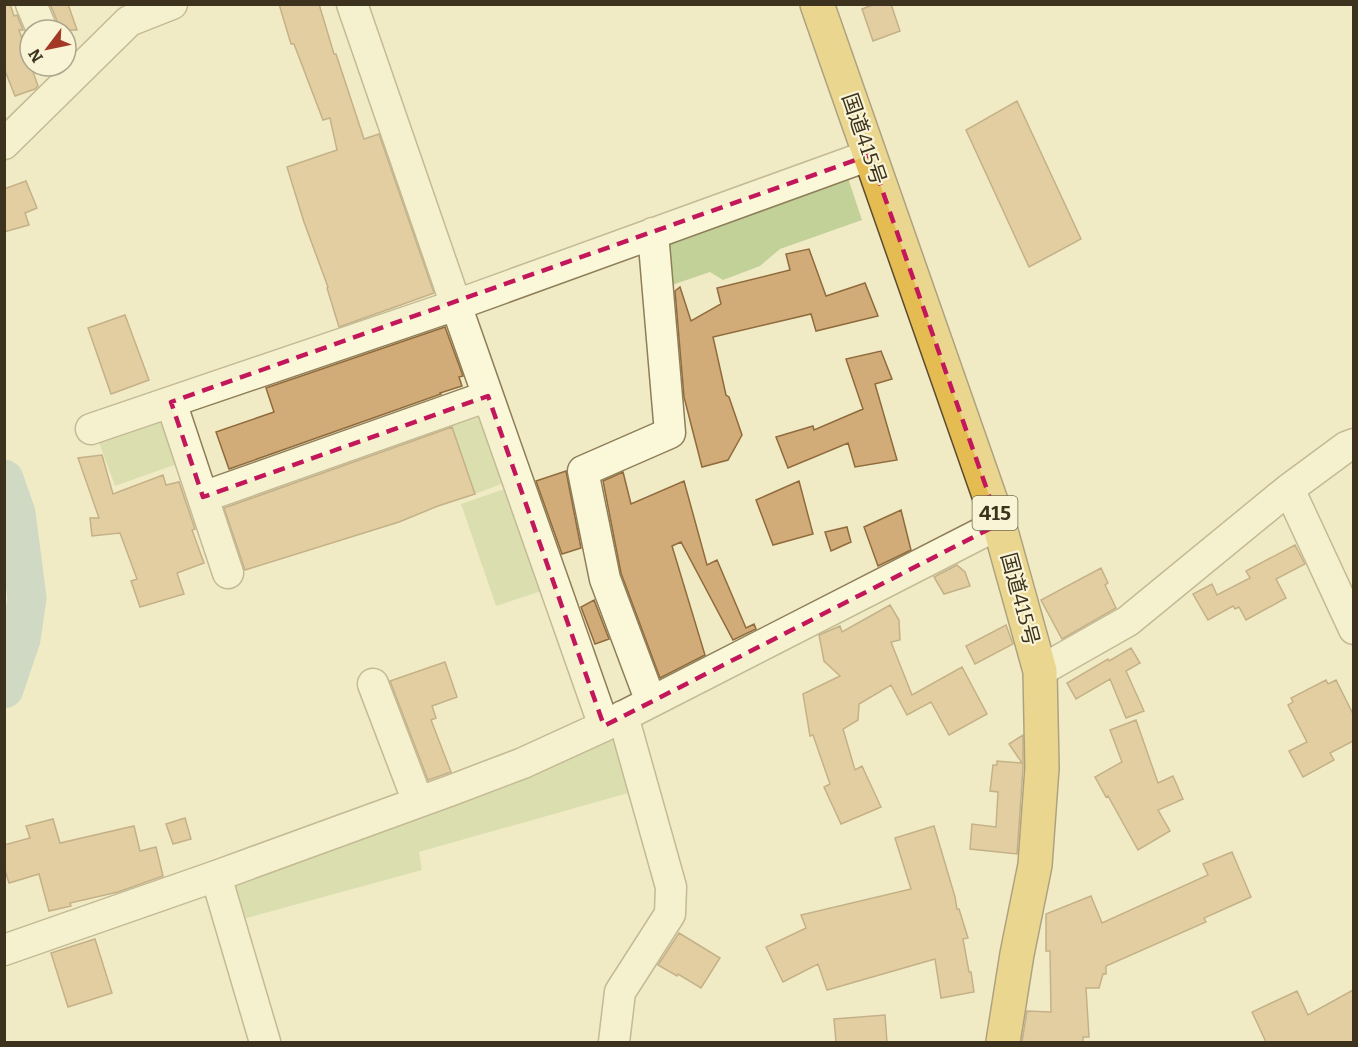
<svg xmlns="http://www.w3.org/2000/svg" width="1358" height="1047" font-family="Bitter,'Noto Sans JP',serif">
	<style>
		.green { fill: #c1d198 }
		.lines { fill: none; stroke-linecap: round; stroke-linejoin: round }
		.river { stroke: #a7c4c1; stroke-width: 39 }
		.building { fill: #d2ac78; stroke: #8f6b3d; stroke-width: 1.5 }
		.minor-casing { stroke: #8e7e59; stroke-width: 33 }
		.highway-casing { stroke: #5c4b2e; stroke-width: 36 }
		.minor { stroke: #fbf7d9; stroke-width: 30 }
		.highway { stroke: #e5bc51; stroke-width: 33 }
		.marked { fill: none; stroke: #c2185b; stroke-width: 4.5; stroke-dasharray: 12 8; stroke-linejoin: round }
		.labels { text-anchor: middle; stroke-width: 4.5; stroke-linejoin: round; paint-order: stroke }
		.shield { fill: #f8f4d5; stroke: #756c55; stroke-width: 1.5 }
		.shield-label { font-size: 20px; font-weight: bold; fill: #3d321e }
		.street-label { font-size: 21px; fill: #3d321e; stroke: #f8f4d5 }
	</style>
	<rect width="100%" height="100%" fill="#f1ebc5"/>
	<path class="green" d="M 845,169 L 862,220 L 780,249 L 760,266 L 723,280 L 710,272 L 672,285 L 657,237 Z
		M 485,404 L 512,480 L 475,494 L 449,419 Z
		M 163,417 L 180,463 L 115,486 L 98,440 Z
		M 513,486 L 548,589 L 496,606 L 461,504 Z
		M 617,727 L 639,790 L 419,852 L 422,870 L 243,919 L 233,878 Z"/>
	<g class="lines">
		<path class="river" d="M 4,479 L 16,513 L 27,598 L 21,639 L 4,689"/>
	</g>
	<path class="building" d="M 4,4 L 10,4 L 14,16 L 17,15 L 23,30 L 19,30 L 30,62 L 30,66 L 31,66 L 38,86 L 35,89 L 15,96 L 4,68 Z
		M 50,4 L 68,4 L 77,30 L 59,30 L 58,23 Z
		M 279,4 L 319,4 L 334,54 L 336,54 L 364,139 L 379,134 L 434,293 L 339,327 L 327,288 L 328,287 L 304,222 L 287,167 L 337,150 L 330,118 L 323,120 L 294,44 L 291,44 Z
		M 875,4 L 891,4 L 900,31 L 873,41 L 862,9 Z
		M 1017,101 L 1081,239 L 1029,267 L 966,130 Z
		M 26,181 L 37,208 L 25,213 L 29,225 L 4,232 L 4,189 Z
		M 809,249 L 826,296 L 865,283 L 878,316 L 816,331 L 811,314 L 713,337 L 726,395 L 729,397 L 742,435 L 728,460 L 702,467 L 684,397 L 675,291 L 680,287 L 691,321 L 721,304 L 717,288 L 790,270 L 786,254 Z
		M 125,315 L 149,380 L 111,394 L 88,328 Z
		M 445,327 L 463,376 L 459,377 L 462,386 L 440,393 L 441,394 L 229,469 L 216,432 L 274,412 L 266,388 Z
		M 881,351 L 892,379 L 875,384 L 897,460 L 855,467 L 848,443 L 788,468 L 776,437 L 813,426 L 814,430 L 863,409 L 846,359 Z
		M 452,427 L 475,494 L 438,506 L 399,522 L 245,570 L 224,508 Z
		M 102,455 L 113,494 L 163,475 L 166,485 L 179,482 L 195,529 L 192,530 L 204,563 L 177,573 L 184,594 L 140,607 L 131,581 L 137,579 L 120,533 L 92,536 L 90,518 L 99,518 L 78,458 Z
		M 566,471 L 581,548 L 562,554 L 536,481 Z
		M 623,472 L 631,504 L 684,481 L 707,565 L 717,560 L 746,628 L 754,624 L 756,629 L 733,640 L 681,542 L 672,546 L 705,655 L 660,678 L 621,573 L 603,481 Z
		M 799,481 L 813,534 L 773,545 L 756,500 Z
		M 901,510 L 911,550 L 878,566 L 864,527 Z
		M 847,527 L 851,542 L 831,551 L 825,532 Z
		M 1295,545 L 1305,564 L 1276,579 L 1286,598 L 1246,620 L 1239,607 L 1235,609 L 1233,606 L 1208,620 L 1193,594 L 1212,584 L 1217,595 L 1250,578 L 1246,571 Z
		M 957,565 L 965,572 L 970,586 L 944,594 L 934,577 Z
		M 1101,568 L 1108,583 L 1105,585 L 1116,608 L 1062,639 L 1041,600 Z
		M 594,600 L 609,639 L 595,644 L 581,607 Z
		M 890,605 L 899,620 L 900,640 L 891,642 L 912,695 L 962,667 L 987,714 L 949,735 L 931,702 L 907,715 L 891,685 L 859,704 L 858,720 L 843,729 L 855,770 L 862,766 L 881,807 L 841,824 L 824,787 L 830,784 L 813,735 L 810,736 L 803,694 L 840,676 L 824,661 L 819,635 L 840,626 L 842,632 Z
		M 1006,625 L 1013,644 L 975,664 L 966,646 Z
		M 1131,648 L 1140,663 L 1126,671 L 1144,711 L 1126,718 L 1110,679 L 1076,699 L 1067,683 L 1108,659 L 1109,661 Z
		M 445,662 L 457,697 L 432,706 L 436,718 L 431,720 L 451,772 L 428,780 L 390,681 Z
		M 1326,680 L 1328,684 L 1336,680 L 1353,714 L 1353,741 L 1330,753 L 1334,760 L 1303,777 L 1289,751 L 1307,742 L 1288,705 L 1293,702 L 1291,698 Z
		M 1136,720 L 1158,783 L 1173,776 L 1183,799 L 1158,810 L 1170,831 L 1138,850 L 1108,796 L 1106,797 L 1095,777 L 1122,762 L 1110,730 Z
		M 1023,735 L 1023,768 L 1017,854 L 970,849 L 972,824 L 996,827 L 998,792 L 990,791 L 993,765 L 997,765 L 997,761 L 1022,763 L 1009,744 Z
		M 185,818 L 191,839 L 173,844 L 166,824 Z
		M 53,819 L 60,843 L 134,826 L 140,851 L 156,847 L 163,876 L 118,892 L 70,903 L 71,906 L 49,911 L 39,874 L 9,883 L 4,867 L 4,845 L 30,838 L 26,826 Z
		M 934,826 L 955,897 L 957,909 L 959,909 L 968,938 L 963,939 L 969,972 L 971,972 L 974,992 L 941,998 L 935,959 L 827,990 L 818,964 L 783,982 L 766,947 L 806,928 L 801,915 L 911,889 L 895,838 Z
		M 1232,852 L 1251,897 L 1204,918 L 1206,922 L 1106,966 L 1106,974 L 1103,974 L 1099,988 L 1086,988 L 1089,1037 L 1083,1037 L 1083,1042 L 1022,1042 L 1027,1011 L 1051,1012 L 1050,951 L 1046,951 L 1046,914 L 1091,896 L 1102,923 L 1208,875 L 1203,864 Z
		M 679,933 L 720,958 L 701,988 L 678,974 L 677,976 L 658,965 Z
		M 95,939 L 112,993 L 68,1007 L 51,953 Z
		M 1353,990 L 1353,1042 L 1266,1042 L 1252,1012 L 1297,991 L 1308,1015 Z
		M 885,1015 L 887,1042 L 836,1042 L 834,1019 Z"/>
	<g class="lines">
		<defs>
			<path id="minor" d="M 31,4 L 42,30
				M 352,4 L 456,305 L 604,726
				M 4,144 L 129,21 L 172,4
				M 171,402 L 228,573
				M 91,429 L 456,305 L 870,155
				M 1289,489 L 1354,629
				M 203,497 L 488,396
				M 1040,671 L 1128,621 L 1289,489 L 1346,447 L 1354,444
				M 373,684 L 418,802
				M 651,702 L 605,579 L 583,471 L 670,433 L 653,233
				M 216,876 L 265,1042
				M 4,950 L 216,876 L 452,790 L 523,763 L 604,726 L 999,524
				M 614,1042 L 620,992 L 670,914 L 671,887 L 623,716"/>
			<path id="highway" d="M 817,4 L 999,524 L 1040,671 L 1042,768 L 1035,865 L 1017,954 L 1003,1042"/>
		</defs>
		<use href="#minor" class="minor-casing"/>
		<use href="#highway" class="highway-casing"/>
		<use href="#minor" class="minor"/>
		<use href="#highway" class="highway"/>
	</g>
	<path d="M0 0H1358V1047H0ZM 870,155 L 999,524 L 604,726 L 488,396 L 203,497 L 171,402 Z" fill="#f1ebc5" fill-opacity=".55" fill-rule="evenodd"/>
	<path class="marked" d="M 870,155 L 999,524 L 604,726 L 488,396 L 203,497 L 171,402 Z"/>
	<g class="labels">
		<rect class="shield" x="972.5" y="496" width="45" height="34" rx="4.5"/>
		<g class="shield-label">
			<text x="995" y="520">415</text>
		</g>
		<g class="street-label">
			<text transform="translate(864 139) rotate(71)" y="7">国道415号</text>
			<text transform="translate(1020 599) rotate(75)" y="7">国道415号</text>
		</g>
	</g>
	<rect width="1358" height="1047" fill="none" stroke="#3d321e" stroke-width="12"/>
	<g transform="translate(48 48) rotate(238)"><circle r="28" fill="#f8f4d5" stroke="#ada68c" stroke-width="1.5"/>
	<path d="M0-4.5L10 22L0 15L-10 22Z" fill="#a23825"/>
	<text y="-9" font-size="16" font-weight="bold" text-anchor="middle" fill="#3d321e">N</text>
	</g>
</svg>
